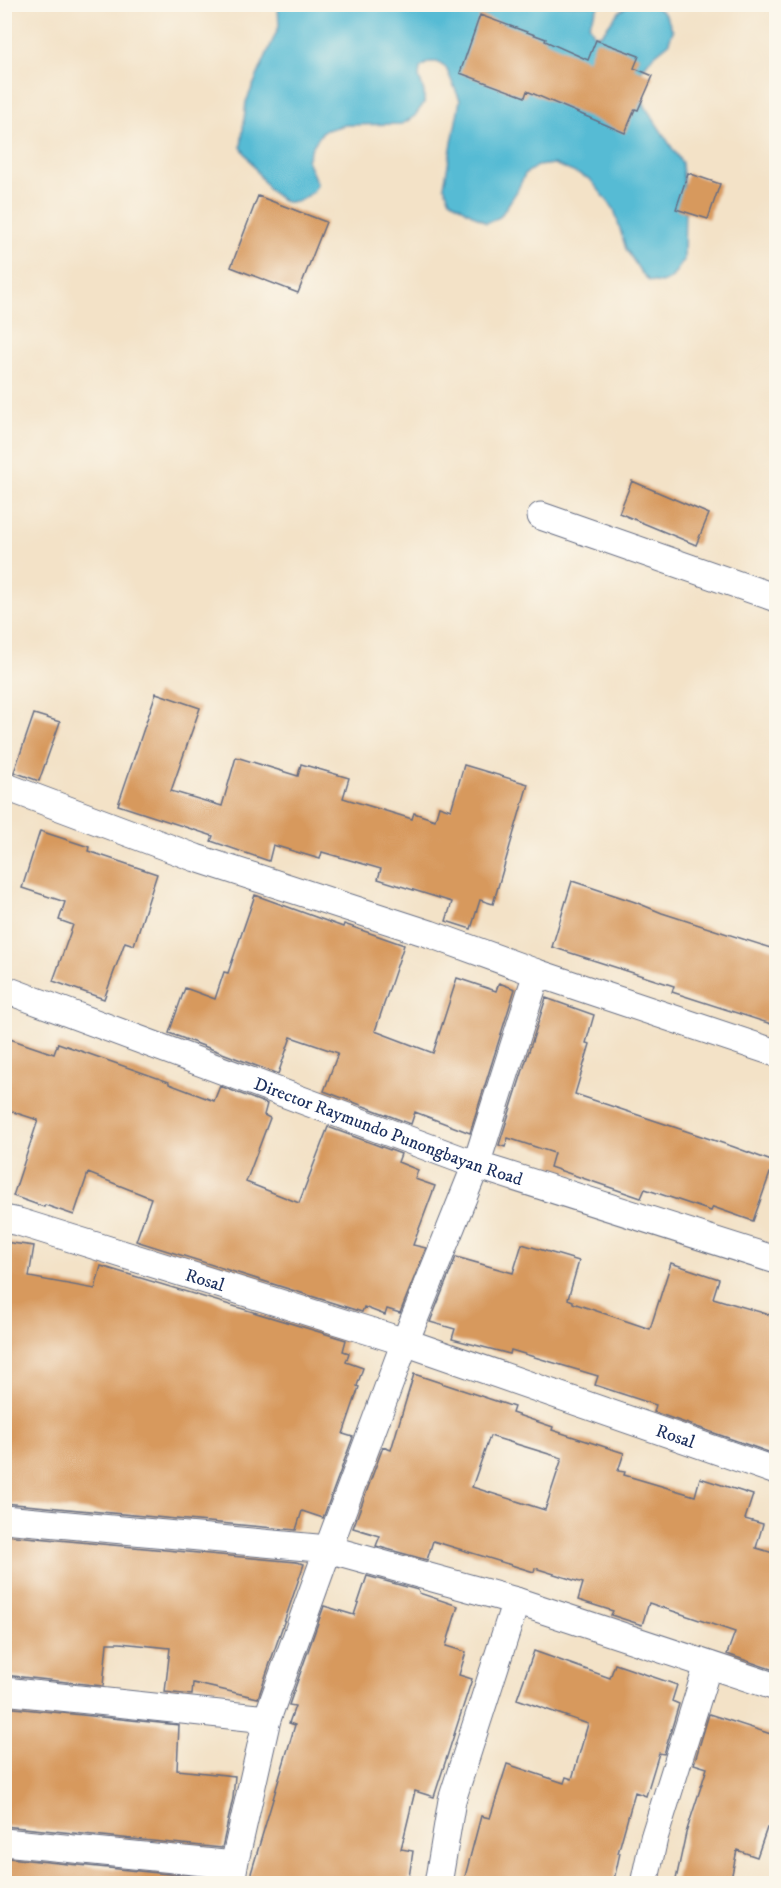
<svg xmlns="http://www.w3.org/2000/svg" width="781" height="1888" font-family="'IM FELL DW Pica',serif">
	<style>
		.water { fill: #56bbd4; stroke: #387599; stroke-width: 1.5 }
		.building { fill: #d7995d; fill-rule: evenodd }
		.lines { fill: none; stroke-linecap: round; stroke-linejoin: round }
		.street-casing { stroke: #676e83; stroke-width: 29 }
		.street { stroke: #fff; stroke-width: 27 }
		.labels { text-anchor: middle; stroke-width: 4.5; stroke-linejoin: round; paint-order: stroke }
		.street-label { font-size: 18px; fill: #1b2f5e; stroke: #fbf7ec }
	</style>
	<rect width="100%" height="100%" fill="#fbf7ec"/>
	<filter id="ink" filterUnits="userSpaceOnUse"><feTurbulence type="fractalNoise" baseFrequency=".0167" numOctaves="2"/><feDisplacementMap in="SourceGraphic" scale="12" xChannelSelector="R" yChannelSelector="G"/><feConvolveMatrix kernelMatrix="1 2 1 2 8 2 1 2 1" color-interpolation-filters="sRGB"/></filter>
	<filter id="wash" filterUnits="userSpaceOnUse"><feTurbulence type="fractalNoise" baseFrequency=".008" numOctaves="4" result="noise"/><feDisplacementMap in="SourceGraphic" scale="24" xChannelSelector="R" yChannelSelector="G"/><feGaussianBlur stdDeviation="1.35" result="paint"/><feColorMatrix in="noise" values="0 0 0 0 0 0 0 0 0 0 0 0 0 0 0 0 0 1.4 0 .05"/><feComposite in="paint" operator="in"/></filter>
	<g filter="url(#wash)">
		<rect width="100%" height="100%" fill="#f3e2c7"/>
		<path class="water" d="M 278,5 L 599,5 L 589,24 L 594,34 L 600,35 C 610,26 617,9 630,5 C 633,3 636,5 640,5 C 661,5 666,13 673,31 L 668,44 L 652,57 L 637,76 L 636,85 L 646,108 L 682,163 L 685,203 L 684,260 L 671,279 L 661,283 L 649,281 L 640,271 L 626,249 L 614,209 L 590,179 L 554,164 L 537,166 L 525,174 L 517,191 L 500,217 L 486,223 L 450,200 L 444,186 L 460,100 L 446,68 L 437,62 L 429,62 L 420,68 L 419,77 L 424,92 L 424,103 L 414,117 L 402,124 L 345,125 L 323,131 L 312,147 L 307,160 L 317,184 L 313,192 L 297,202 L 285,202 L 269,190 L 241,147 L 246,102 L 279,26 Z"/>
		<g id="blocks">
			<path class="building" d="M 480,15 L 546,39 L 545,41 L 588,60 L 596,40 L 639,56 L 634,68 L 653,76 L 638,110 L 635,109 L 625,133 L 527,91 L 525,97 L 460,73 Z
				M 688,173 L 720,184 L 708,219 L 676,209 Z
				M 258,196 L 326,222 L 298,293 L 231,267 Z
				M 632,481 L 709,514 L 696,545 L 619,513 Z
				M 156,693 L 200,708 L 171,791 L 222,806 L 236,757 L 298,776 L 301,764 L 349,778 L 343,798 L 412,819 L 414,813 L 435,820 L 439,806 L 451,810 L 464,765 L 528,784 L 493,904 L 480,900 L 471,929 L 446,921 L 452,902 L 378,879 L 381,869 L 322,852 L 320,859 L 273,845 L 269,861 L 211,841 L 213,836 L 118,805 Z
				M 34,714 L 60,722 L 39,781 L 14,772 Z
				M 40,831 L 89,847 L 88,851 L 157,874 L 134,945 L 125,942 L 104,999 L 53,981 L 73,925 L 59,920 L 65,902 L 22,888 Z
				M 572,881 L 635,902 L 662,913 L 777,950 L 777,1007 L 771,1024 L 672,992 L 674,986 L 552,947 Z
				M 255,895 L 343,927 L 344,924 L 404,945 L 375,1031 L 433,1053 L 457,978 L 496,991 L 499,983 L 515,989 L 470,1133 L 415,1112 L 411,1124 L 324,1091 L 338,1053 L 291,1037 L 278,1074 L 169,1033 L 185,988 L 215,999 L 224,972 L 228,973 Z
				M 546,998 L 594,1015 L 586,1043 L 590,1044 L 575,1094 L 734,1147 L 774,1162 L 753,1221 L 713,1207 L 711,1211 L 645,1189 L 641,1198 L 550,1167 L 554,1153 L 508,1138 L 505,1147 L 499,1145 Z
				M 4,1037 L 54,1054 L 58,1043 L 169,1082 L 169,1084 L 214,1101 L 220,1086 L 267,1104 L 264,1115 L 270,1118 L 246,1182 L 299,1203 L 328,1127 L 401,1154 L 398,1162 L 418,1170 L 415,1179 L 435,1186 L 413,1245 L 426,1248 L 400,1313 L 387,1309 L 385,1315 L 364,1307 L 362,1312 L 136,1241 L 151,1198 L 88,1173 L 74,1215 L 45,1205 L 44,1207 L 13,1196 L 38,1120 L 4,1109 Z
				M 4,1242 L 34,1246 L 29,1277 L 95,1289 L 101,1266 L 346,1340 L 343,1351 L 349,1353 L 346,1362 L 363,1368 L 357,1386 L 359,1387 L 343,1434 L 353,1437 L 323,1518 L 302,1511 L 296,1530 L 4,1503 Z
				M 522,1244 L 579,1261 L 568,1299 L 573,1301 L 573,1303 L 650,1329 L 671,1263 L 719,1279 L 713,1298 L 777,1317 L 777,1455 L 654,1412 L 656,1405 L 595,1385 L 598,1376 L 511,1350 L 510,1354 L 452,1339 L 455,1329 L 430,1322 L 456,1257 L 513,1273 Z
				M 414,1374 L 514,1407 L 512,1413 L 553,1427 L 552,1430 L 624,1453 L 618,1471 L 625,1472 L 624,1475 L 695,1496 L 700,1478 L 753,1495 L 745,1519 L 763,1524 L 756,1548 L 777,1554 L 777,1671 L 727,1654 L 735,1632 L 649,1603 L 642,1625 L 611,1615 L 613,1611 L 578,1600 L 583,1583 L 535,1568 L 534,1572 L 433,1541 L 427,1560 L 376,1546 L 380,1536 L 353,1528 L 383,1447 L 391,1450 ZM 490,1436 L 562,1458 L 545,1510 L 472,1487 Z
				M 4,1535 L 296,1562 L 304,1564 L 258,1698 L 193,1683 L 192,1695 L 165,1692 L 170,1648 L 120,1643 L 107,1643 L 103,1686 L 4,1675 Z
				M 367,1576 L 418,1590 L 419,1593 L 458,1606 L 446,1646 L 466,1652 L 459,1675 L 472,1679 L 434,1797 L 415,1791 L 401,1849 L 413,1851 L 408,1884 L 270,1884 L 249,1880 L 295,1725 L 289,1723 L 295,1706 L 289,1705 L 324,1606 L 354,1615 Z
				M 534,1651 L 610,1678 L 615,1664 L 677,1685 L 672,1701 L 679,1704 L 664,1754 L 659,1753 L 646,1796 L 635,1792 L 618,1853 L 620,1853 L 613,1884 L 463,1884 L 481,1816 L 490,1818 L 507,1764 L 564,1783 L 566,1777 L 572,1779 L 588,1724 L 517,1699 Z
				M 4,1707 L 179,1725 L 177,1770 L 235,1776 L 233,1798 L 222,1848 L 4,1826 Z
				M 709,1714 L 777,1736 L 777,1813 L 771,1829 L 767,1828 L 757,1857 L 737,1850 L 730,1884 L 675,1884 L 686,1833 L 707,1768 L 694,1764 Z
				M 8,1858 L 208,1878 L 207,1884 L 7,1884 Z"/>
		</g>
	</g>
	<g filter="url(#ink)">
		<use href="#blocks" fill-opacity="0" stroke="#676e83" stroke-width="1.5"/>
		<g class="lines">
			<defs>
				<g id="street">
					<path d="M 541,516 L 776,598"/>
					<path d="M 4,786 L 196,858 L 430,934 L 537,973 L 776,1053"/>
					<path id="s1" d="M 4,989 L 476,1165 L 776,1260"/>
					<path id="s2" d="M 4,1219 L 19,1222 L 405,1342 L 776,1471"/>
					<path d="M 4,1519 L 328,1549 L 405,1342 L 476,1165 L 537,973"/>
					<path d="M 4,1691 L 267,1719"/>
					<path d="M 4,1842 L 234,1865"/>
					<path d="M 231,1884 L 234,1865 L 267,1719 L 328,1549 L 516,1601 L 776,1687"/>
					<path d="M 438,1884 L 452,1800 L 516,1601"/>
					<path d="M 644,1884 L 654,1838 L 708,1665"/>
				</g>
			</defs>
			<use href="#street" class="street-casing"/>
			<use href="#street" class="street"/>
		</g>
	</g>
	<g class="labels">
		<g class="street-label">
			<text dy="6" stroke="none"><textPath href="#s1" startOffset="410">Director Raymundo Punongbayan Road</textPath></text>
			<text dy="6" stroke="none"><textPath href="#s2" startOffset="210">Rosal</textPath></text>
			<text dy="6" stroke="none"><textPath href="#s2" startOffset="706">Rosal</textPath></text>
		</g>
	</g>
	<rect width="781" height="1888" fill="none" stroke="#fbf7ec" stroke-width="24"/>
</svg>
